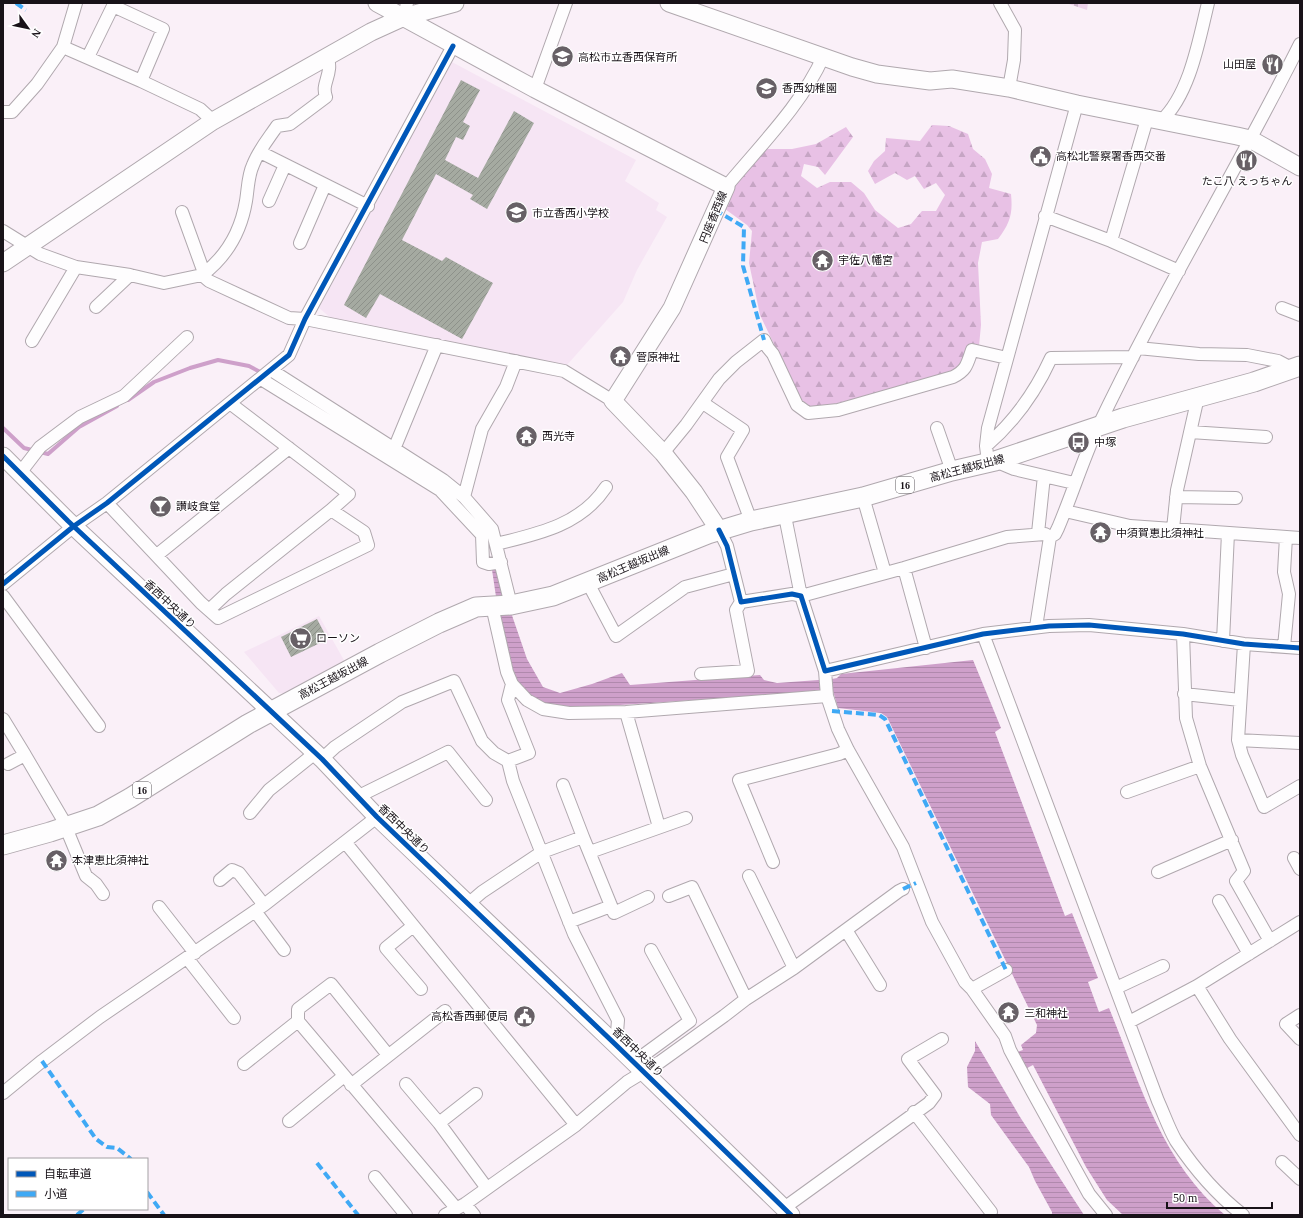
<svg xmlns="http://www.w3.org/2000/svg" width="1303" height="1218" font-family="'Times New Roman','Noto Sans JP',serif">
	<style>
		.built { fill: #f6e5f4 }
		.forest { fill: url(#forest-firs) }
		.cemetery { fill: url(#cemetery-stones) }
		.water { fill: url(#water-rules) }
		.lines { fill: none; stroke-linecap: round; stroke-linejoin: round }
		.stream { stroke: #cea0ca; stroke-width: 4 }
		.building { fill: url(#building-hatch) }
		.street-casing { stroke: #b0a8ae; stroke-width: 14 }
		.secondary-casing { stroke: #b0a8ae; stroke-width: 19 }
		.primary-casing { stroke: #b0a8ae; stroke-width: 21 }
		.street { stroke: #fefdfe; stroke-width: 12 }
		.secondary { stroke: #fefdfe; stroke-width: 17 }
		.primary { stroke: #fefdfe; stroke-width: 19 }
		.quiet { stroke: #3fa9f5; stroke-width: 4; stroke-dasharray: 8 4; stroke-linecap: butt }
		.cycleway-casing { stroke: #fff; stroke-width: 8 }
		.cycleway { stroke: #0057b8; stroke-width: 5 }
		.labels { text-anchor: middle; stroke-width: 3; stroke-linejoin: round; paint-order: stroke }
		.shield { fill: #fff; stroke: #5d595d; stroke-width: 1 }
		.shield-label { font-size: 10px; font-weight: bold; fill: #181218 }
		.poi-label { font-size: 11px; fill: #181218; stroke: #fff; text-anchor: start }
		.street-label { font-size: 11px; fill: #181218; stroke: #fff }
	</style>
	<defs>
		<pattern id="forest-firs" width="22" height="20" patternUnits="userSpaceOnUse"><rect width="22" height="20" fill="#e8c1e5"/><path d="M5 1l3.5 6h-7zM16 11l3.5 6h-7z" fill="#c6a5c4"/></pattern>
		<pattern id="cemetery-stones" width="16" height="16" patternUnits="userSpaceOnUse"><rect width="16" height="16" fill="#eed2ec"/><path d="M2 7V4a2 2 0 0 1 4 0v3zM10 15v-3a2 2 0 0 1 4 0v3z" fill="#cbb3ca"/></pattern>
		<pattern id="water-rules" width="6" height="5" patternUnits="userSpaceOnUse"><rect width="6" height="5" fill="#cea0ca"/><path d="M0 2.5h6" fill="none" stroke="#b089ad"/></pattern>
		<pattern id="building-hatch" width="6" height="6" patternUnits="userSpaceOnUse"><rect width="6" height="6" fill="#a5aaa1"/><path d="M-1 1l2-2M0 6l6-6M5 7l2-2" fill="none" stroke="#8d918a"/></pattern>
	</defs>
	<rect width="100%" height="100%" fill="#faf0f8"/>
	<path class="built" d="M 452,62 L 636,160 L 625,181 L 659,203 L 656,210 L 667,217 L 637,270 L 623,302 L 567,365 L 332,319 L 319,308 Z
		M 319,616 L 345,662 L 286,694 L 279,693 L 244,652 Z"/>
	<path class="forest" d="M 932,125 L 949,126 L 968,134 L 973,149 L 985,159 L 992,174 L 989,188 L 1011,194 C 1013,214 1010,223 998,239 L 982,242 L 978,263 L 981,325 L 979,346 L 960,367 L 945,375 L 812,410 L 800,398 L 760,315 L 749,263 L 752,231 L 747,225 L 725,209 L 737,183 L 766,149 L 792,149 L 816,144 L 846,127 L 853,137 L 825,175 L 818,167 L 804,164 L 801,176 L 817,188 L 830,182 L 851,182 L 864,193 L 875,210 L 898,228 L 911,224 L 922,211 L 936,211 L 945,195 L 936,183 L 924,189 L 915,176 L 907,180 L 895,173 L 875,184 L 868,171 L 874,161 L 885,151 L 886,138 L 920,141 Z"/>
	<path class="cemetery" d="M 1066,3 L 1088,3 L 1087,10 Z"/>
	<path class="water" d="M 496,569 L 527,659 L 543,687 L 560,693 L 592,684 L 622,673 L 630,685 L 760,675 L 764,680 L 777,683 L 832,679 L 837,678 L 841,674 L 973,660 L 1001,728 L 995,732 L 1065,916 L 1072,913 L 1098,978 L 1088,982 L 1099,1012 L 1109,1008 C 1139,1081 1162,1163 1225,1215 L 1123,1215 L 1107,1200 L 1086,1167 L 1033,1065 L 1025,1069 L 1021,1056 L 1018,1056 L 1017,1052 L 1023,1050 L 1021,1045 L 1036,1033 L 1037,1025 L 887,717 L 881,713 L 838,708 L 833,691 L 575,708 C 562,706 548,706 536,700 C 529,696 523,690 518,684 C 505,666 496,595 492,570 Z
		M 975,1041 L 1020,1117 L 1084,1215 L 1052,1215 L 1052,1212 L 1035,1181 L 1029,1167 L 991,1115 L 990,1104 L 968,1087 L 967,1067 L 975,1051 Z"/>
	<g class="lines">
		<path class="stream" d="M 128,400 L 154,382 L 190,368 L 218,360 L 249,366 L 281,383
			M 3,428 L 24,448 L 48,454 L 79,427 L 117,406
			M 454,496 L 478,522"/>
	</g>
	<path class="building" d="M 461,80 L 480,90 L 463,122 L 470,126 L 463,140 L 456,137 L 445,160 L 478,178 L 514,111 L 534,123 L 487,209 L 470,199 L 473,195 L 436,174 L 402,240 L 442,261 L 446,257 L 493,283 L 462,339 L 380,294 L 366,318 L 344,305 Z
		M 317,619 L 326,636 L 318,640 L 320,643 L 291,657 L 281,637 Z"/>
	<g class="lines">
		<defs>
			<path id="street" d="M 1000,3 L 1015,30 L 1014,60 L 1009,88
				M 404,17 L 407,3
				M 63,47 L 141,81 L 200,109 L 213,121
				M 88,57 L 113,6 L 163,29 L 141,81
				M 535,89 L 566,3
				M 3,112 L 12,112 L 37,84 L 63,47 L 76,3
				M 1161,121 C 1190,94 1199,40 1208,3
				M 260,152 L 368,206
				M 726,187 C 758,148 803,103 823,57
				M 269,201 L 285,165
				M 182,212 L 203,270 L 202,275
				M 1045,216 L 1111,241 L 1179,271
				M 3,231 L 40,254 L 76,267 L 130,275 L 164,283 L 202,275 L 209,281 L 289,318 L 305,319 L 564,371 L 613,401
				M 1111,241 L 1147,119
				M 300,243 L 325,185
				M 202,275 C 226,257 241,231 246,201 C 248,189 248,175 253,165 C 258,151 269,138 277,126 L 290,124 L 326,97 C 322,86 328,80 329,69 C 330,65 328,60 328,56
				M 96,307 L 130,275
				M 1282,308 L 1300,315
				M 32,341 L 76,267
				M 1138,348 L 1199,354 L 1247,355 L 1278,361 L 1295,370
				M 271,370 L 443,480 L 464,497 L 492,529 L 511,605
				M 261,379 L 440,490 L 482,535 L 483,562 L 489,564 L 501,562
				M 703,403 L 743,430 L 727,457 L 751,521
				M 937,428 L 952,471
				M 1190,432 L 1266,437
				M 986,446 C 1015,421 1035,393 1051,358 L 1133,357
				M 663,453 L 686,425 L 719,379 L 736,362 L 764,340 L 768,348 L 773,354 L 797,405 L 808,413 L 838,410 L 953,377 C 967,370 967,364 972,350 L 1007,358
				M 392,454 L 437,345
				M 995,461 L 1014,469 L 1074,483
				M 988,462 L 986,446 L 988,428 L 1077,104
				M 20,473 L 40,447 L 80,417 L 124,396 L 187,337
				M 464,497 L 482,429 L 506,387 L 516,361
				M 863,497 L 885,573
				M 1176,497 L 1236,498
				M 107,503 L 201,603 L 218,618 L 368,545 L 364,532 L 331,510 L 349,494 L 231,404
				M 1065,511 L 1130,526 L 1300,538
				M 785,516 L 801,596 L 904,568 L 1007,537 L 1045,534 L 1050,537 L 1036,627
				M 1173,529 L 1177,490 L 1198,397
				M 719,530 L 727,546 L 741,602 L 792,594 L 801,596 L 825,671 L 983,634 L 1049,626 L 1089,625 L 1183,634 L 1244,644 L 1300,648
				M 1038,533 L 1044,476
				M 1050,537 L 1055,534 L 1058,528 C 1072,495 1082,462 1097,429 C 1159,298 1235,174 1300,44
				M 496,544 C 538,534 581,525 606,487
				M 157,555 L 289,448
				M 904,568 L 926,648
				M 588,583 L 616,636 L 685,587 L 734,574
				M 3,584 L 74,526 L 107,503 L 289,355 L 305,319 L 453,46
				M 3,596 L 99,726
				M 492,606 L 507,672 L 512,684 L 527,700 L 543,709 L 569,713 L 626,712 L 827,696
				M 209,610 L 226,594 L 331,510
				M 983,634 L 1158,1101 C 1164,1114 1169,1129 1176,1141 C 1194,1168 1217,1195 1243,1215
				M 1183,634 L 1186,718 L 1200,766 L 1244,871 L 1236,881 L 1270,941
				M 1223,641 L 1228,533
				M 1244,644 L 1238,740 L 1300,743
				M 1284,647 L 1289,594 L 1284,572 L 1286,537
				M 825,671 L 827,696 L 838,729 L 848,750 L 903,847 L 932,922 L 965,982 L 972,989
				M 701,674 L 748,671 L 736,610 L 741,602
				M 1184,694 L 1240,700
				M 626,712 L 659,827
				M 3,719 L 25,755 L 8,764
				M 1238,740 L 1242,755 L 1264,807 L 1300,786
				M 25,755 L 62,818 L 86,876 L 96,884 L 103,894
				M 322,759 L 335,747 L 402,702 L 454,681 L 482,741 L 494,753 L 508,761 L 529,753 L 508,700 L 512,684
				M 508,761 L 513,781 L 574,934 L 618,1020 L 616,1045
				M 1127,792 L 1200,766
				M 357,797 L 448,752 L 486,800
				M 250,813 L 269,790 L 314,754
				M 583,837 L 614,913 L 648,897
				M 345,842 L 576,1125
				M 590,852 L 686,818
				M 1294,858 L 1300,869
				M 773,862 L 739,780 L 839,754 L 848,750
				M 1158,872 L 1232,840
				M 749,876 L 794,968
				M 220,880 L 232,870 L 239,873 L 264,905
				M 669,896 L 692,887 L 746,999
				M 1219,901 L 1249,954
				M 468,904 L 482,892 L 542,852 L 583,837 L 563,785
				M 159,907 L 195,953
				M 255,911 L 284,950
				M 569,922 L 611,906
				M 413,926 L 386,948 L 421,989
				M 846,930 L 880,985
				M 187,958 L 234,1018
				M 1006,970 L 972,989 L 1005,1036 L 1010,1050 L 1032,1091 L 1089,1194 L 1106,1215
				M 1197,986 L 1230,1039 L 1300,1135
				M 1116,988 L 1163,966
				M 1300,1015 L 1286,1024 L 1300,1039
				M 298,1021 L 456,1208
				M 1129,1022 L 1197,986 L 1300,922
				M 634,1062 L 690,1021 L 651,950
				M 244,1064 L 298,1021 L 298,1009 L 331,984 L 388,1055
				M 406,1084 L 439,1123 L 486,1187
				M 351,1085 L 445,1011
				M 3,1093 L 42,1061 L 100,1017 L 264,905 L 377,817
				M 914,1112 L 991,1212
				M 289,1121 L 344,1076
				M 439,1123 L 476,1094
				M 1282,1162 L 1300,1179
				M 375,1177 L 406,1215
				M 465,1204 L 474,1215
				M 784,1208 L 929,1103 L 935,1095 L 908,1059 L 942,1039
				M 445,1215 L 465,1204 L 576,1125 L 627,1082 L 660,1062 L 724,1016 L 746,999 L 794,968 L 899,891 L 903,889"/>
			<path id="secondary" d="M 377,3 L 535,89 L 726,187 L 672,308 L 613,401 L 663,453 L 694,492 L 719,530
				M 669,3 L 852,67 L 877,74 L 930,81 L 952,79 L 1009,88 L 1077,104 L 1237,136 L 1250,139 L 1300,167
				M 3,263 L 213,121 L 371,32 L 404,17 L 455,3
				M 3,456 L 68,521 L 322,759 L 377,817 L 616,1045 L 791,1215"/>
			<path id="primary" d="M 3,845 L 50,832 L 98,816 L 130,798 L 248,724 L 380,653 L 439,623 L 476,607 L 511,605 L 553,596 L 708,534 L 751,521 L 863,497 L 952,471 L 995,461 L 1123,418 L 1254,382 L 1300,366"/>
		</defs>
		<use href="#street" class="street-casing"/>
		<use href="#secondary" class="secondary-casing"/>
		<use href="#primary" class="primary-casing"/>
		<use href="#street" class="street"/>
		<use href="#secondary" class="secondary"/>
		<use href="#primary" class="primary"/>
		<path class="quiet" d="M 16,3 L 26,10
			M 715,210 L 744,227 L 743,266 L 764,340
			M 832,711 L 879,715 L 885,719 L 1006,970
			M 903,889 L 916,883
			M 42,1061 L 96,1139 L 107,1147 L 117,1148 L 131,1159
			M 317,1163 L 358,1215
			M 147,1192 L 164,1215
			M 77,1215 L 84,1209"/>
		<defs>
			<path id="cycleway" d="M 3,456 L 68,521 L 322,759 L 377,817 L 616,1045 L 791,1215
				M 719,530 L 727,546 L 741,602 L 792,594 L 801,596 L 825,671 L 983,634 L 1049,626 L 1089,625 L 1183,634 L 1244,644 L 1300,648
				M 3,584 L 74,526 L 107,503 L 289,355 L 305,319 L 453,46"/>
		</defs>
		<use href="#cycleway" class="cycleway-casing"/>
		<use href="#cycleway" class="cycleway"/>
	</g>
	<defs>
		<symbol id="school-disc" viewBox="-11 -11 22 22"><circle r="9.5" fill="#676066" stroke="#fff"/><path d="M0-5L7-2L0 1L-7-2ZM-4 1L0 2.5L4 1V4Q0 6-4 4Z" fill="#fff"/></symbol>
		<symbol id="restaurant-disc" viewBox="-11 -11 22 22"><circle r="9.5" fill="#676066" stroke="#fff"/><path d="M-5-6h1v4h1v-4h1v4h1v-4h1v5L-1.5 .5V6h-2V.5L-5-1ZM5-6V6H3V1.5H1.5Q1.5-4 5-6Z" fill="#fff"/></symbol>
		<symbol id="civic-disc" viewBox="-11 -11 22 22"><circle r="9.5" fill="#676066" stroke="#fff"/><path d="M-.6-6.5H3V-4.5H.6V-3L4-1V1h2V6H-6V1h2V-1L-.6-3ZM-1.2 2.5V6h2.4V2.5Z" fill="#fff"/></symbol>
		<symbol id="temple-disc" viewBox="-11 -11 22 22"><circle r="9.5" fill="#676066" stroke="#fff"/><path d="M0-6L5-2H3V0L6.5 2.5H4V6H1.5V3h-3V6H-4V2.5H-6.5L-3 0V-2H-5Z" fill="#fff"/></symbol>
		<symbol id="bus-disc" viewBox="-11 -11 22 22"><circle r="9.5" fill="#676066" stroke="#fff"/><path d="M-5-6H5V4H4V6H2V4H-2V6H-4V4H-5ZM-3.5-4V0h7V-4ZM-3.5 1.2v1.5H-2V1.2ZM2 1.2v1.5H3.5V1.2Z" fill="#fff"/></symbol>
		<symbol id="bar-disc" viewBox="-11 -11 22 22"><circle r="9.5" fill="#676066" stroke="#fff"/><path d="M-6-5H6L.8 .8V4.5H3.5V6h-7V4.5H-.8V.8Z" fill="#fff"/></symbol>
		<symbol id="supermarket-disc" viewBox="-11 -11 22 22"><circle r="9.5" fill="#676066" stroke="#fff"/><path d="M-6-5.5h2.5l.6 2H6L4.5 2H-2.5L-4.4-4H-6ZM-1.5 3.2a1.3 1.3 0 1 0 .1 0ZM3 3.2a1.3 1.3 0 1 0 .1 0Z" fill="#fff"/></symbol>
	</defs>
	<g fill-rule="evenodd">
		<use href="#school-disc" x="550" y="44" width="25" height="25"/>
		<use href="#restaurant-disc" x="1260" y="52" width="25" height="25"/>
		<use href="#school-disc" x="754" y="76" width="25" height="25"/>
		<use href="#civic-disc" x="1028" y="144" width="25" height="25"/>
		<use href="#restaurant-disc" x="1234" y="148" width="25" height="25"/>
		<use href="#school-disc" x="504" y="200" width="25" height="25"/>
		<use href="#temple-disc" x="810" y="248" width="25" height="25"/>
		<use href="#temple-disc" x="608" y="344" width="25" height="25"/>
		<use href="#temple-disc" x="514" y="424" width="25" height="25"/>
		<use href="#bus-disc" x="1066" y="430" width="25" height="25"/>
		<use href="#bar-disc" x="148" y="494" width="25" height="25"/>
		<use href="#temple-disc" x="1088" y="520" width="25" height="25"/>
		<use href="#supermarket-disc" x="288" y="626" width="25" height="25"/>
		<use href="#temple-disc" x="44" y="848" width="25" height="25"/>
		<use href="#temple-disc" x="996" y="1000" width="25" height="25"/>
		<use href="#civic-disc" x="512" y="1004" width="25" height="25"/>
	</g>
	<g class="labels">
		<g class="shield">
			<rect x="896" y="477" width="18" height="16" rx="3"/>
			<rect x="133" y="782" width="18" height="16" rx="3"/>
		</g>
		<g class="shield-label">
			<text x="905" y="489">16</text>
			<text x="142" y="794">16</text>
		</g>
		<g class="poi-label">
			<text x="578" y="61">高松市立香西保育所</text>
			<text x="1256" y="68" text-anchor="end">山田屋</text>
			<text x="782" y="92">香西幼稚園</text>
			<text x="1056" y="160">高松北警察署香西交番</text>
			<text x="1247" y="185" text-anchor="middle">たこ八 えっちゃん</text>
			<text x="532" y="217">市立香西小学校</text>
			<text x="838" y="264">宇佐八幡宮</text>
			<text x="636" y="361">菅原神社</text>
			<text x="542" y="440">西光寺</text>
			<text x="1094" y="446">中塚</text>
			<text x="176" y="510">讃岐食堂</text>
			<text x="1116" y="537">中須賀恵比須神社</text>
			<text x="316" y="642">ローソン</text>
			<text x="72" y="864">本津恵比須神社</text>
			<text x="1024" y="1017">三和神社</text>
			<text x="508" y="1020" text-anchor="end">高松香西郵便局</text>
		</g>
		<g class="street-label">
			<text transform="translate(713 217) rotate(-68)" y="4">円座香西線</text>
			<text transform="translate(967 468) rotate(-15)" y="4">高松王越坂出線</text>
			<text transform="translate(633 564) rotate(-23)" y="4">高松王越坂出線</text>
			<text transform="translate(170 604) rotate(43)" y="4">香西中央通り</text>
			<text transform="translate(333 678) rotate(-28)" y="4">高松王越坂出線</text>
			<text transform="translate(404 829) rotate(44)" y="4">香西中央通り</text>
			<text transform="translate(638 1052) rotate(44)" y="4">香西中央通り</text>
		</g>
	</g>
	<rect width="1303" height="1218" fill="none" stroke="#181218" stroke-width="8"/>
	<rect x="8" y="1158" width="140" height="52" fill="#ffffff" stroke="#a3a0a3"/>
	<rect x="16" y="1171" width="20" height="6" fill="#0057b8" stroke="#a3a0a3"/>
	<text x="44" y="1178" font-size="12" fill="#181218">自転車道</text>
	<rect x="16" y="1191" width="20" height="6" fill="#3fa9f5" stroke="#a3a0a3"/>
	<text x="44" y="1198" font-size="12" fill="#181218">小道</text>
	<g transform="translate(28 28) rotate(123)" stroke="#ffffff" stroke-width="3" paint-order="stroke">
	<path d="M0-3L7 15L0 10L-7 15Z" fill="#181218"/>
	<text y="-6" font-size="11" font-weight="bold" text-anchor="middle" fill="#181218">N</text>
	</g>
	<path d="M1167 1202v6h105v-6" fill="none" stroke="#181218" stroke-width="2"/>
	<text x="1173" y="1202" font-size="12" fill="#181218" stroke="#ffffff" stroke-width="3" paint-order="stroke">50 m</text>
</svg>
